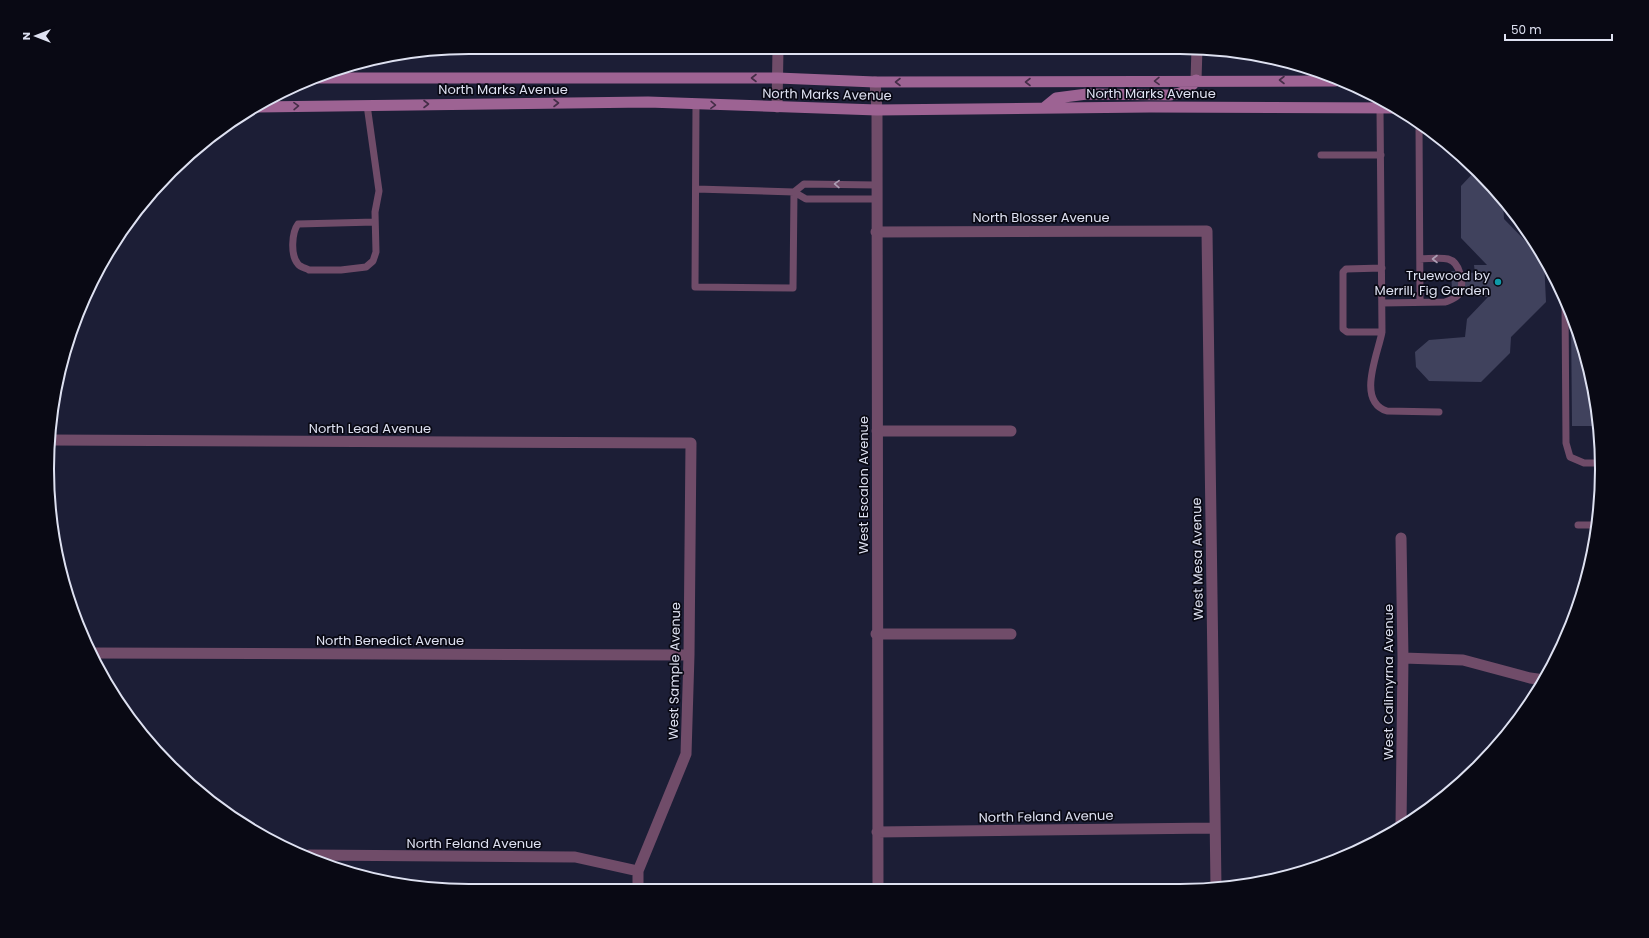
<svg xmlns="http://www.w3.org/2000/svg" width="1649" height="938" font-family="Poppins,sans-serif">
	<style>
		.building { fill: #40425d }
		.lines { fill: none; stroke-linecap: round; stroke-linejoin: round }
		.service { stroke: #704c69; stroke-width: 7 }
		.minor { stroke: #704c69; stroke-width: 11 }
		.secondary { stroke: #9d6393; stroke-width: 11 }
		.oneway { stroke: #442d47 }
		.oneway2 { stroke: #ac9eb4 }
		.culture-dot { fill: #0f9aa8; stroke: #090914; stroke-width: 1.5 }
		.labels { text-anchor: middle; stroke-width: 3.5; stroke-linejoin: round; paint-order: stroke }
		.street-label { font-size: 13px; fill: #dee1f1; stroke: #090914 }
		.poi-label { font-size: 13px; fill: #dee1f1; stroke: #090914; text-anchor: end }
		.rim { fill: none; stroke: #dee1f1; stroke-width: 2 }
	</style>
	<rect width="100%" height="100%" fill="#1c1e36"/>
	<path class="building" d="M 1476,170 L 1505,202 L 1503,204 L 1504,219 L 1544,260 L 1546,302 L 1511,337 L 1510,353 L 1481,382 L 1429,381 L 1416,367 L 1415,352 L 1429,340 L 1465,337 L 1467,319 L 1488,297 L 1474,296 L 1474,291 L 1452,290 L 1451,271 L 1475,273 L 1474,265 L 1487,265 L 1461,238 L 1461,186 Z
		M 1571,317 L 1588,360 L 1598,426 L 1572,426 Z"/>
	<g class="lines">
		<path class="service" d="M 1316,72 L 1316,80
			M 696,104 L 695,287 L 793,288 L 794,192 L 696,189
			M 367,105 L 379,191 L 375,212 L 376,252 L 373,261 L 366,267 L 341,270 L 309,270 C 305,268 300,267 298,264 C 290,255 292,232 298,224 L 375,222
			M 1380,109 L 1382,332 C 1378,354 1356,401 1387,411 L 1439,412
			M 1419,124 L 1420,302
			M 1321,155 L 1381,155
			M 876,185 L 804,184 L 794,192 L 806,199 L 876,199
			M 1382,268 L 1346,269 L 1343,272 L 1343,329 L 1347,332 L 1382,332
			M 1565,300 L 1566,443 L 1570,457 L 1584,463 L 1600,463
			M 1382,303 L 1445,302 C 1450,300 1456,299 1459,294 C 1465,284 1460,262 1448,259 C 1440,257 1428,259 1420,259
			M 1578,525 L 1598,525"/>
		<path class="minor" d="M 1196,80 L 1197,48
			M 875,82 L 877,110 L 878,889
			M 777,107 L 778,49
			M 876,232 L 1207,231 L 1216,887
			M 877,431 L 1011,431
			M 50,440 L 691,443 L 689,655 L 686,754 L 638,871 L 638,889
			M 1401,538 L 1403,658 L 1401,826
			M 876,634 L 1011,634
			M 90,653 L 689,655
			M 1403,658 L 1463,660 L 1530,678 L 1545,680
			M 877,832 L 1215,828
			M 309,855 L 575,857 L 638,871"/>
		<path class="secondary" d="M 314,78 L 778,78 L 875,82 L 1335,81
			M 257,107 L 648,102 L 877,110 L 1150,107 L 1398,108
			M 1045,107 L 1056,98 L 1087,94 L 1170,95 C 1183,93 1189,91 1196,80"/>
	</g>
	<defs><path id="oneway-chevron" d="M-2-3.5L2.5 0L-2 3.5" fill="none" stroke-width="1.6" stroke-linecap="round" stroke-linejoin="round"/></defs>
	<g class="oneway">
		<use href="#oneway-chevron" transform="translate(754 78) rotate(-180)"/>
		<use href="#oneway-chevron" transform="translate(1282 80) rotate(-180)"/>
		<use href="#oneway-chevron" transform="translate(1157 81) rotate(179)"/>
		<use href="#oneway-chevron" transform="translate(898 82) rotate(-180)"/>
		<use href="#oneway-chevron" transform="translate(1028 82) rotate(-180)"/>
		<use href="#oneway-chevron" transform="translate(556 103)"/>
		<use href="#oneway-chevron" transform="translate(426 104)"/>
		<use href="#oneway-chevron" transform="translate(713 105) rotate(2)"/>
		<use href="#oneway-chevron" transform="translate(296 106) rotate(-1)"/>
	</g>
	<g class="oneway2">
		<use href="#oneway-chevron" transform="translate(837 184) rotate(-179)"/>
		<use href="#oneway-chevron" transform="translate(1435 259) rotate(-180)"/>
	</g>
	<circle class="culture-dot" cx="1498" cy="282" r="4"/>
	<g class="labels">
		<g class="street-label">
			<text x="503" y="94">North Marks Avenue</text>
			<text x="1151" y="98">North Marks Avenue</text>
			<text transform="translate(827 94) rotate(1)" y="5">North Marks Avenue</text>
			<text x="1041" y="222">North Blosser Avenue</text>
			<text x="370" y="433">North Lead Avenue</text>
			<text transform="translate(863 485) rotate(-90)" y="5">West Escalon Avenue</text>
			<text transform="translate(1197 559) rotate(-91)" y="5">West Mesa Avenue</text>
			<text x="390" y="645">North Benedict Avenue</text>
			<text transform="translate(674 671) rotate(-89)" y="5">West Sample Avenue</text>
			<text transform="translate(1388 682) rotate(-90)" y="5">West Calimyrna Avenue</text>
			<text transform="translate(1046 816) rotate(-1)" y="5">North Feland Avenue</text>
			<text x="474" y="848">North Feland Avenue</text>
		</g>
		<g class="poi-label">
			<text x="1490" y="280">Truewood by<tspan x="1490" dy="15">Merrill, Fig Garden</tspan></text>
		</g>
	</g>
	<path d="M0 0H1649V938H0ZM469 54H1180A415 415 0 0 1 1595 469V469A415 415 0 0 1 1180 884H469A415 415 0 0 1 54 469V469A415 415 0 0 1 469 54Z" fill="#090914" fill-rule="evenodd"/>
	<path class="rim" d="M469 54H1180A415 415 0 0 1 1595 469V469A415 415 0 0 1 1180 884H469A415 415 0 0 1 54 469V469A415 415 0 0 1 469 54Z"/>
	<g transform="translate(36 36) rotate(270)" stroke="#090914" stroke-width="3" paint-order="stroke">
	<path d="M0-3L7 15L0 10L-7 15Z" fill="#dee1f1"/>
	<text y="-6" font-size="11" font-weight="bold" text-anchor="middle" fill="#dee1f1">N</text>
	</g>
	<path d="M1505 34v6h107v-6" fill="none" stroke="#dee1f1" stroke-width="2"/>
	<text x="1511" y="34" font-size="12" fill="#dee1f1" stroke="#090914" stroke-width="3" paint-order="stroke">50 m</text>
</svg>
